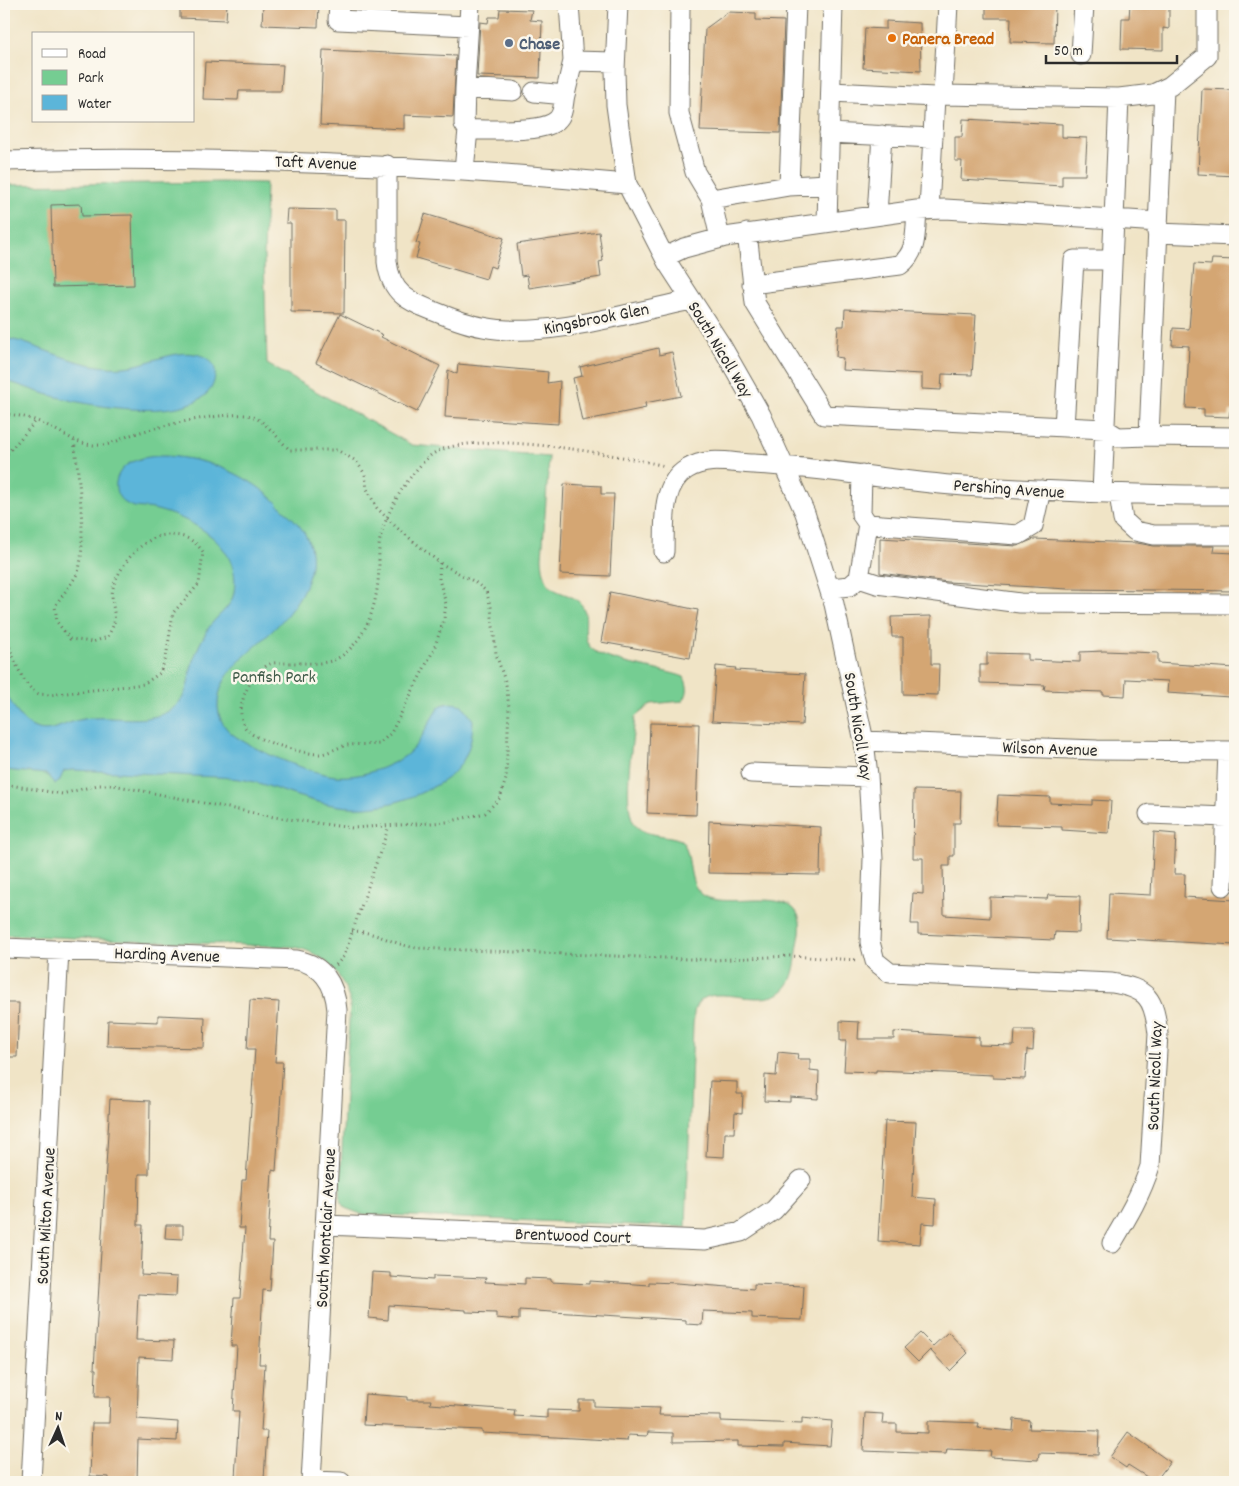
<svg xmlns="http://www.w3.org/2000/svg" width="1239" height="1486" font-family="Dekko,sans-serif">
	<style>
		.green { fill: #75cd92; stroke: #507c5e }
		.water { fill: #5cb5d9; stroke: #447082 }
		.building { fill: #d4a673 }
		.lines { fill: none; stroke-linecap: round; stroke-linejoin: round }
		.minor-casing { stroke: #706c61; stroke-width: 21 }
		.path { stroke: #706c61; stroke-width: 3; stroke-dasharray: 1 4; stroke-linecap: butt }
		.minor { stroke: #fff; stroke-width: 19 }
		.food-dot { fill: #e8710a; stroke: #fbf7ec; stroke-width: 2 }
		.service-dot { fill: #5c6f8a; stroke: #fbf7ec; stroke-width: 2 }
		.labels { text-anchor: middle; stroke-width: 5; stroke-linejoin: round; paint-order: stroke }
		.food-label { font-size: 18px; font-weight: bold; fill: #c56008; stroke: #fbf7ec; text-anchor: start }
		.service-label { font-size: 18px; font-weight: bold; fill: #4e5e75; stroke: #fbf7ec; text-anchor: start }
		.street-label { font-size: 18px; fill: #2b2b2b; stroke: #fbf7ec }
		.park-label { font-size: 18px; fill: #415c4a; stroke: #fbf7ec }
	</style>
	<rect width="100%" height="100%" fill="#fbf7ec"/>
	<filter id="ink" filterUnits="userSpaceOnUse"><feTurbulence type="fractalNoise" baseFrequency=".02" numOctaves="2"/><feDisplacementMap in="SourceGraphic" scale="10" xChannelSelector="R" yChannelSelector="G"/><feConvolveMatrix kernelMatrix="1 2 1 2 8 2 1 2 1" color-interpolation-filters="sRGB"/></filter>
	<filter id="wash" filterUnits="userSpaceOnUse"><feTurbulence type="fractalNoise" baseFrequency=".0096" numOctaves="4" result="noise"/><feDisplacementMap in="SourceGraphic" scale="20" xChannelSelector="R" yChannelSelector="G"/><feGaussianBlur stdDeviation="1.12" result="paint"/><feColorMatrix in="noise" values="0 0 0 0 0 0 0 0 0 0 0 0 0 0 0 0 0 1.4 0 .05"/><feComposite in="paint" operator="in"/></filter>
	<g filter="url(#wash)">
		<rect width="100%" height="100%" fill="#f0e4c6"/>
		<path class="green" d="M 222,182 L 266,183 L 264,256 L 267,364 L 412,445 L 549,457 L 542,558 C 543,570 544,585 557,591 C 564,594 572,596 578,601 C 592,613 581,630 588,644 C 597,663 662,668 684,677 C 688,686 689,692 683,701 L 651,704 L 635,717 C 633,740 620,812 637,827 C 648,837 667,834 681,840 C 694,855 685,882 703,895 C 729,913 812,876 799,939 C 796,953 796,975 787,986 C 767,1014 716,981 698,1003 C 693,1009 694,1018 693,1025 L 686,1227 L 361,1214 L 345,1208 L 341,1203 L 340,1187 L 350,1002 C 342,973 325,954 295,947 L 4,935 L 4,185 Z"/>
		<path class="water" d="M 4,337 C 10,340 16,340 22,342 C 54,353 89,370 124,367 C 147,365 172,350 195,354 C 207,356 217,363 215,376 C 210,427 95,407 61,398 C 42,394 23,386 4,380 Z
			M 165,456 C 207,458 251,475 280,506 C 288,514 299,523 305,534 C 325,568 295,610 270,633 C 249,654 217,673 218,707 C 219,718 223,726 231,733 C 250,749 310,773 335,776 C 357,778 378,771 397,761 C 421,749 425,725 440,706 C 448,702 454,703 462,705 L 473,720 C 472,752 462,772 433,787 C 389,810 352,813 304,798 C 282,792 262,782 239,779 C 219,776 198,777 178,775 C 143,774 108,771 72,770 L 64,771 L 59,782 L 55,784 L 46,774 L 4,770 L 4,692 C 14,704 19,722 35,728 C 51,734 64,723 79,720 C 111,712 151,730 178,704 C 189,692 188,676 193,662 C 196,651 201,641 207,631 C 214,616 232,609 234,592 C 242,545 192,518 153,509 C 145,507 135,509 127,504 C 109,494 114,470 132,462 C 143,457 153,456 165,456 Z"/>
		<g id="blocks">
			<path class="building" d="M 180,4 L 227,4 L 226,20 L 180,18 Z
				M 263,4 L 319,4 L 318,27 L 262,25 Z
				M 986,4 L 1055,4 L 1054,43 L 1010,42 L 1011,18 L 986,18 Z
				M 1130,4 L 1169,4 L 1169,29 L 1163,28 L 1163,50 L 1121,49 L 1122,18 L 1129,18 Z
				M 500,9 L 532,10 L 530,20 L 542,21 L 540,78 L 477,76 L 480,22 L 488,23 L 489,17 L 499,17 Z
				M 728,12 L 756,13 L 756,20 L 784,21 L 780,133 L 700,131 L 705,29 Z
				M 886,21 L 920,23 L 921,71 L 863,68 L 865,28 L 886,29 Z
				M 323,50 L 456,56 L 453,117 L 404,115 L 404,129 L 320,125 Z
				M 205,62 L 283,65 L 281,91 L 239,91 L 238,100 L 203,99 Z
				M 1202,89 L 1235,90 L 1235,176 L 1198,174 Z
				M 963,119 L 1062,124 L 1062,137 L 1087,138 L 1085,175 L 1062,175 L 1062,186 L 961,180 L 962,161 L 955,161 L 955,137 L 962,137 Z
				M 81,204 L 82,216 L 132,215 L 134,285 L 53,287 L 51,205 Z
				M 287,209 L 336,210 L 336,220 L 345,220 L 344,313 L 291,312 L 291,223 L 286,223 Z
				M 425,214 L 504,238 L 495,268 L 490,266 L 486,279 L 416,258 L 420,244 L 416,243 Z
				M 599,232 L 603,261 L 599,262 L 601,277 L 529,288 L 527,275 L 521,276 L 517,244 Z
				M 1212,259 L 1235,260 L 1235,411 L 1230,411 L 1229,417 L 1204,416 L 1204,409 L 1186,408 L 1189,346 L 1172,345 L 1173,328 L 1189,329 L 1194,264 L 1211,265 Z
				M 845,309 L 976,315 L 972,375 L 942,374 L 941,390 L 922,389 L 922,374 L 842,370 L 843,358 L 836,357 L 838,326 L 844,326 Z
				M 340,314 L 383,335 L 381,337 L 440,366 L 417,412 L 316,363 Z
				M 658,348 L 659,355 L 672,352 L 681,396 L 645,403 L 646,408 L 582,421 L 573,378 L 582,376 L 580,367 Z
				M 458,364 L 548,372 L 547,383 L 560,381 L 558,424 L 445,417 L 448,370 L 457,374 Z
				M 564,484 L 601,486 L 601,494 L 614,494 L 610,576 L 560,574 Z
				M 880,538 L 1017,546 L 1034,539 L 1137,543 L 1154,546 L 1214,546 L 1213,552 L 1235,553 L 1235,591 L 1068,589 L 948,582 L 880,573 Z
				M 610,592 L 698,610 L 690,658 L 601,642 Z
				M 931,616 L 931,664 L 939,664 L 938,695 L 903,694 L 903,637 L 892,637 L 891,617 Z
				M 1104,651 L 1158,653 L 1158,663 L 1235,668 L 1235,695 L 1230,695 L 1230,697 L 1167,693 L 1168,681 L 1126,679 L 1125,696 L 1103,695 L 1103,692 L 1044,690 L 1045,685 L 980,683 L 980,665 L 987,665 L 987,653 L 1028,654 L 1028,660 L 1080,662 L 1080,652 Z
				M 716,666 L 736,668 L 735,670 L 805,674 L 802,725 L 712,721 Z
				M 650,723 L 699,724 L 696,815 L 647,813 Z
				M 914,790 L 961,791 L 960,823 L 954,823 L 954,856 L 950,856 L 950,866 L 943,866 L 944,915 L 990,918 L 990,897 L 1047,899 L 1048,895 L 1080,896 L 1079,933 L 1055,932 L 1054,940 L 918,934 L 918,924 L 911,924 L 913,893 L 923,894 L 923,858 L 913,858 Z
				M 998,795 L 1050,797 L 1050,803 L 1092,805 L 1092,800 L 1111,801 L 1109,833 L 1062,830 L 1062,827 L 996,825 Z
				M 709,821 L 821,827 L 820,875 L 708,873 Z
				M 1154,832 L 1176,834 L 1174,874 L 1185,874 L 1184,897 L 1235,900 L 1235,945 L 1107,938 L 1109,893 L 1151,895 Z
				M 250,1000 L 279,1002 L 275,1062 L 283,1062 L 276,1171 L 272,1170 L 268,1242 L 273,1242 L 270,1291 L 263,1290 L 259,1364 L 265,1364 L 261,1431 L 267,1431 L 264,1479 L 235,1478 L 239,1411 L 233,1411 L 237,1346 L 231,1346 L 234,1298 L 240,1298 L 245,1228 L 239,1228 L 242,1180 L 246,1180 L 255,1049 L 247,1049 Z
				M 4,1003 L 19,1003 L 17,1057 L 4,1057 Z
				M 158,1015 L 205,1017 L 204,1048 L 107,1046 L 108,1020 L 158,1022 Z
				M 840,1021 L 859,1022 L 858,1039 L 894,1039 L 894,1032 L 979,1037 L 979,1045 L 1014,1046 L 1015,1030 L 1034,1030 L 1033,1051 L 1027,1050 L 1025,1079 L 993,1078 L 993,1075 L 876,1070 L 876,1072 L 844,1071 L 846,1041 L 840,1041 Z
				M 778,1052 L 798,1054 L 797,1059 L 810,1059 L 810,1070 L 819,1071 L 818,1099 L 790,1097 L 790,1102 L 764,1101 L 765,1075 L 776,1076 Z
				M 710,1081 L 737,1082 L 737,1094 L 743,1094 L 742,1113 L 735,1112 L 734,1133 L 725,1133 L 724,1157 L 706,1156 Z
				M 110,1099 L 150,1101 L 149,1174 L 139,1174 L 138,1225 L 143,1225 L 141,1275 L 177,1277 L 176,1296 L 138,1294 L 136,1340 L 174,1341 L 173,1359 L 139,1357 L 137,1419 L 178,1422 L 177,1441 L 138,1439 L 137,1482 L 109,1482 L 109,1477 L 90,1476 L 92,1423 L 109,1423 L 110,1397 L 95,1397 L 96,1369 L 94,1369 Z
				M 885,1121 L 916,1122 L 912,1197 L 936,1199 L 935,1224 L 922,1223 L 920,1244 L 878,1241 Z
				M 166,1225 L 183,1225 L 183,1239 L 165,1238 Z
				M 372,1272 L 391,1273 L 391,1277 L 433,1280 L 433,1276 L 486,1278 L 485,1282 L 525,1284 L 525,1278 L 551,1279 L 551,1282 L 590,1284 L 590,1281 L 649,1285 L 649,1282 L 677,1283 L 754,1289 L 754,1284 L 804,1286 L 802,1320 L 752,1318 L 752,1313 L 703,1311 L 702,1325 L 686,1324 L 686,1320 L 519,1310 L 519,1320 L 496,1318 L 496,1313 L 466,1312 L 466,1310 L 389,1305 L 388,1320 L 369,1318 Z
				M 948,1332 L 968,1353 L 950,1371 L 930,1350 L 918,1362 L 904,1348 L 920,1333 L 933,1346 Z
				M 365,1394 L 407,1397 L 407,1400 L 431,1400 L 430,1404 L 515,1410 L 514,1416 L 547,1418 L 547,1410 L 579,1411 L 579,1400 L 594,1400 L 594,1406 L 660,1408 L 659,1415 L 721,1416 L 721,1421 L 802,1424 L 802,1418 L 832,1421 L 830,1446 L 784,1443 L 784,1447 L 738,1446 L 738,1441 L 673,1442 L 673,1433 L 648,1432 L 647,1436 L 628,1435 L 627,1441 L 482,1433 L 482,1430 L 363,1425 Z
				M 865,1413 L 883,1414 L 882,1424 L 897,1424 L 897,1432 L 928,1433 L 928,1421 L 979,1423 L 978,1428 L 1013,1431 L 1014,1419 L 1030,1421 L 1029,1429 L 1099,1431 L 1098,1455 L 1039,1453 L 1038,1460 L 990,1457 L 991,1451 L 947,1449 L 946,1454 L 863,1451 Z
				M 1128,1432 L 1170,1462 L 1155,1482 L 1128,1465 L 1126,1468 L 1110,1457 Z"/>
		</g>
	</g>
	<g filter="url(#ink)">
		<use href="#blocks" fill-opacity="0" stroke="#706c61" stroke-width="1"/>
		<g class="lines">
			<defs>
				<path id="minor" d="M 339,4 L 338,20 L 468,26
					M 618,4 L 615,70 L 616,105 L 627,184 L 667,262 L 721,345 L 761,415 L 805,513 L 834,604 L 864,741 L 868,775 L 873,859 L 870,942 L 875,961 L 890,973 L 1112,983 C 1148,989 1154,998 1158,1034 L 1150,1166 C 1141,1195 1127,1218 1112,1243
					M 680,4 L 679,113 L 695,172 L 711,199
					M 1081,55 L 1084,4
					M 573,61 L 615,62
					M 465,88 L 513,91
					M 534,92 L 565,95 L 573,61 L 569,4
					M 831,92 L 935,97 L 943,95 L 1119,98 L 1153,94 L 1170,86 L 1207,56 L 1207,4
					M 943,95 L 948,4
					M 1119,98 L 1114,219 L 1158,222
					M 468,130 C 488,129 543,134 557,120 C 564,114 563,103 565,95
					M 829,133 L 933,138
					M 4,161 C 212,155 419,165 627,184
					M 387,165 L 387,262 C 391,294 408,301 436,312 C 451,318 466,324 483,327 C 546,340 629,312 692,300
					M 464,170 L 468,130 L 464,124 L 465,88 L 470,4
					M 789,186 L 796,4
					M 929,210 L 935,97
					M 877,215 L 882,135
					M 827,222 L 833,4
					M 747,233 L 755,303 L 824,415 L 1105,429 L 1118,437 L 1149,436 L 1164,89
					M 1157,233 L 1235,236
					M 720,238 L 711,199 L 789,186 L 828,184
					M 665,257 L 684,248 L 725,237 L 917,210 L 945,209 L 1114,219 L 1102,493
					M 752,284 L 900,265 C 918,252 915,231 917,210
					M 1064,427 L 1074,260 L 1112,260
					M 1149,436 L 1235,437
					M 862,474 L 861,514 L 868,524 L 1018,535 L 1033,526 L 1041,490
					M 1119,494 L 1123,520 L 1135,531 L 1154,535 L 1235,535
					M 664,552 C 665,525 660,485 687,469 C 708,456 730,463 753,464 C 824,467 893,481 964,486 C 1054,491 1145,496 1235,495
					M 859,578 L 877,584 L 1020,603 L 1235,604
					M 830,588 L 850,586 L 859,578 L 868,524
					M 864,741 L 1097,750 L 1235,751
					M 751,773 L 868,777
					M 1149,814 L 1226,817
					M 1223,886 L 1228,751
					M 4,948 L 297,960 C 323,965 335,984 337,1010 L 311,1482
					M 325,1225 L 705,1240 L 741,1232 L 774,1210 L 801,1180
					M 311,1481 L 341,1482
					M 31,1482 L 59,950"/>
			</defs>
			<use href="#minor" class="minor-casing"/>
			<path class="path" d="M 4,414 C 22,415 38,420 54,429 C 68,436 79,445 96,445 C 109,446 117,441 128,436 C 149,428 236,408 254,417 C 267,423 279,440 290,450 L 337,450 L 356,461 L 365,474 L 367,489 L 377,508 L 396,527 L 440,563 L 475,582 L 486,591 L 491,607 L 496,654 L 506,684 L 509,707 L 506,779 L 500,798 L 485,813 L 447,822 L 352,828 L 274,817 L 113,785 L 98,785 L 62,794 L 4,784
				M 4,457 L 36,421
				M 440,563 L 439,579 L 446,604 L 444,619 L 434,649 L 391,733 L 379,744 C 369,745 358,744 348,745 C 339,746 330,753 320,754 C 307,755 257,741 248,731 C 230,713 250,673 270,664 C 274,662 281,663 285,663 C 319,662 336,670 359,638 C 374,617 379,588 379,562 C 379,551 378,543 382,532 C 389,507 409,474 430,456 C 466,426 619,455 665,466
				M 4,628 C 8,644 21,686 37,693 C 40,695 45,694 49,695 L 144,684 L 160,673 L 166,658 L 173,613 L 199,584 L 203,552 C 194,539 184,535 168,535 C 143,535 119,566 113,588 C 110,600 116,612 114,623 C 113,627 110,632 108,637 L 92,642 L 70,639 L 57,622 L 55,606 C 62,595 71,585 77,574 C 88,554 78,466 74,441
				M 352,931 C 376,931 394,945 417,948 L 713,960 L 790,956 L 858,960
				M 336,965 L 344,956 L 389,826"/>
			<use href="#minor" class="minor"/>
		</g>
	</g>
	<circle class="food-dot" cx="892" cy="38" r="5"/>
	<circle class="service-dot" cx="509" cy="43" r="5"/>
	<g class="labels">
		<g class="food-label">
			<text x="902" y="44">Panera Bread</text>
		</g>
		<g class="service-label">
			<text x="519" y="49">Chase</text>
		</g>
		<g class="street-label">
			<text transform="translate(316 162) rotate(2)" y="6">Taft Avenue</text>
			<text transform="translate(596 318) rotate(-11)" y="6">Kingsbrook Glen</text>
			<text transform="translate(721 349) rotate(59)" y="6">South Nicoll Way</text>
			<text transform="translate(1009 488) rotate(4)" y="6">Pershing Avenue</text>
			<text transform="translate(859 726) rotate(81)" y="6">South Nicoll Way</text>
			<text transform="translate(1050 748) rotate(2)" y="6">Wilson Avenue</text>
			<text transform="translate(167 954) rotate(2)" y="6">Harding Avenue</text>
			<text transform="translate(1154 1076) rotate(-88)" y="6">South Nicoll Way</text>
			<text transform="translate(45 1216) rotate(-87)" y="6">South Milton Avenue</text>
			<text transform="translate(325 1228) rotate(-87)" y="6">South Montclair Avenue</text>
			<text transform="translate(573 1235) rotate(2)" y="6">Brentwood Court</text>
		</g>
		<g class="park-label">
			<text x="274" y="682">Panfish Park</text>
		</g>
	</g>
	<rect width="1239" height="1486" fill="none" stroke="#fbf7ec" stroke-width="20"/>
	<rect x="32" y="32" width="162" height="90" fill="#fbf7ec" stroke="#a8a59f"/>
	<rect x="42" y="49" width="25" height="8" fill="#ffffff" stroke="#a8a59f"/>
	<text x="78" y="58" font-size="15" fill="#2b2b2b">Road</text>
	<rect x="42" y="70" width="25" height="15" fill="#75cd92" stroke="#a8a59f"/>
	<text x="78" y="82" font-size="15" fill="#2b2b2b">Park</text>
	<rect x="42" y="95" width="25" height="15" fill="#5cb5d9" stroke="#a8a59f"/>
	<text x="78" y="108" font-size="15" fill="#2b2b2b">Water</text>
	<g transform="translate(58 1428) rotate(3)" stroke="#fbf7ec" stroke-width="4" paint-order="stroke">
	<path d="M0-4L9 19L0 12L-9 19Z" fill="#2b2b2b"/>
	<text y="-8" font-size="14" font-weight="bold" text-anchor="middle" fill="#2b2b2b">N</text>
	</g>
	<path d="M1046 55v8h131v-8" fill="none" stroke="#2b2b2b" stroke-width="2.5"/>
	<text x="1054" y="55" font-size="15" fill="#2b2b2b" stroke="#fbf7ec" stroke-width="4" paint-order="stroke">50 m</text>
</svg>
